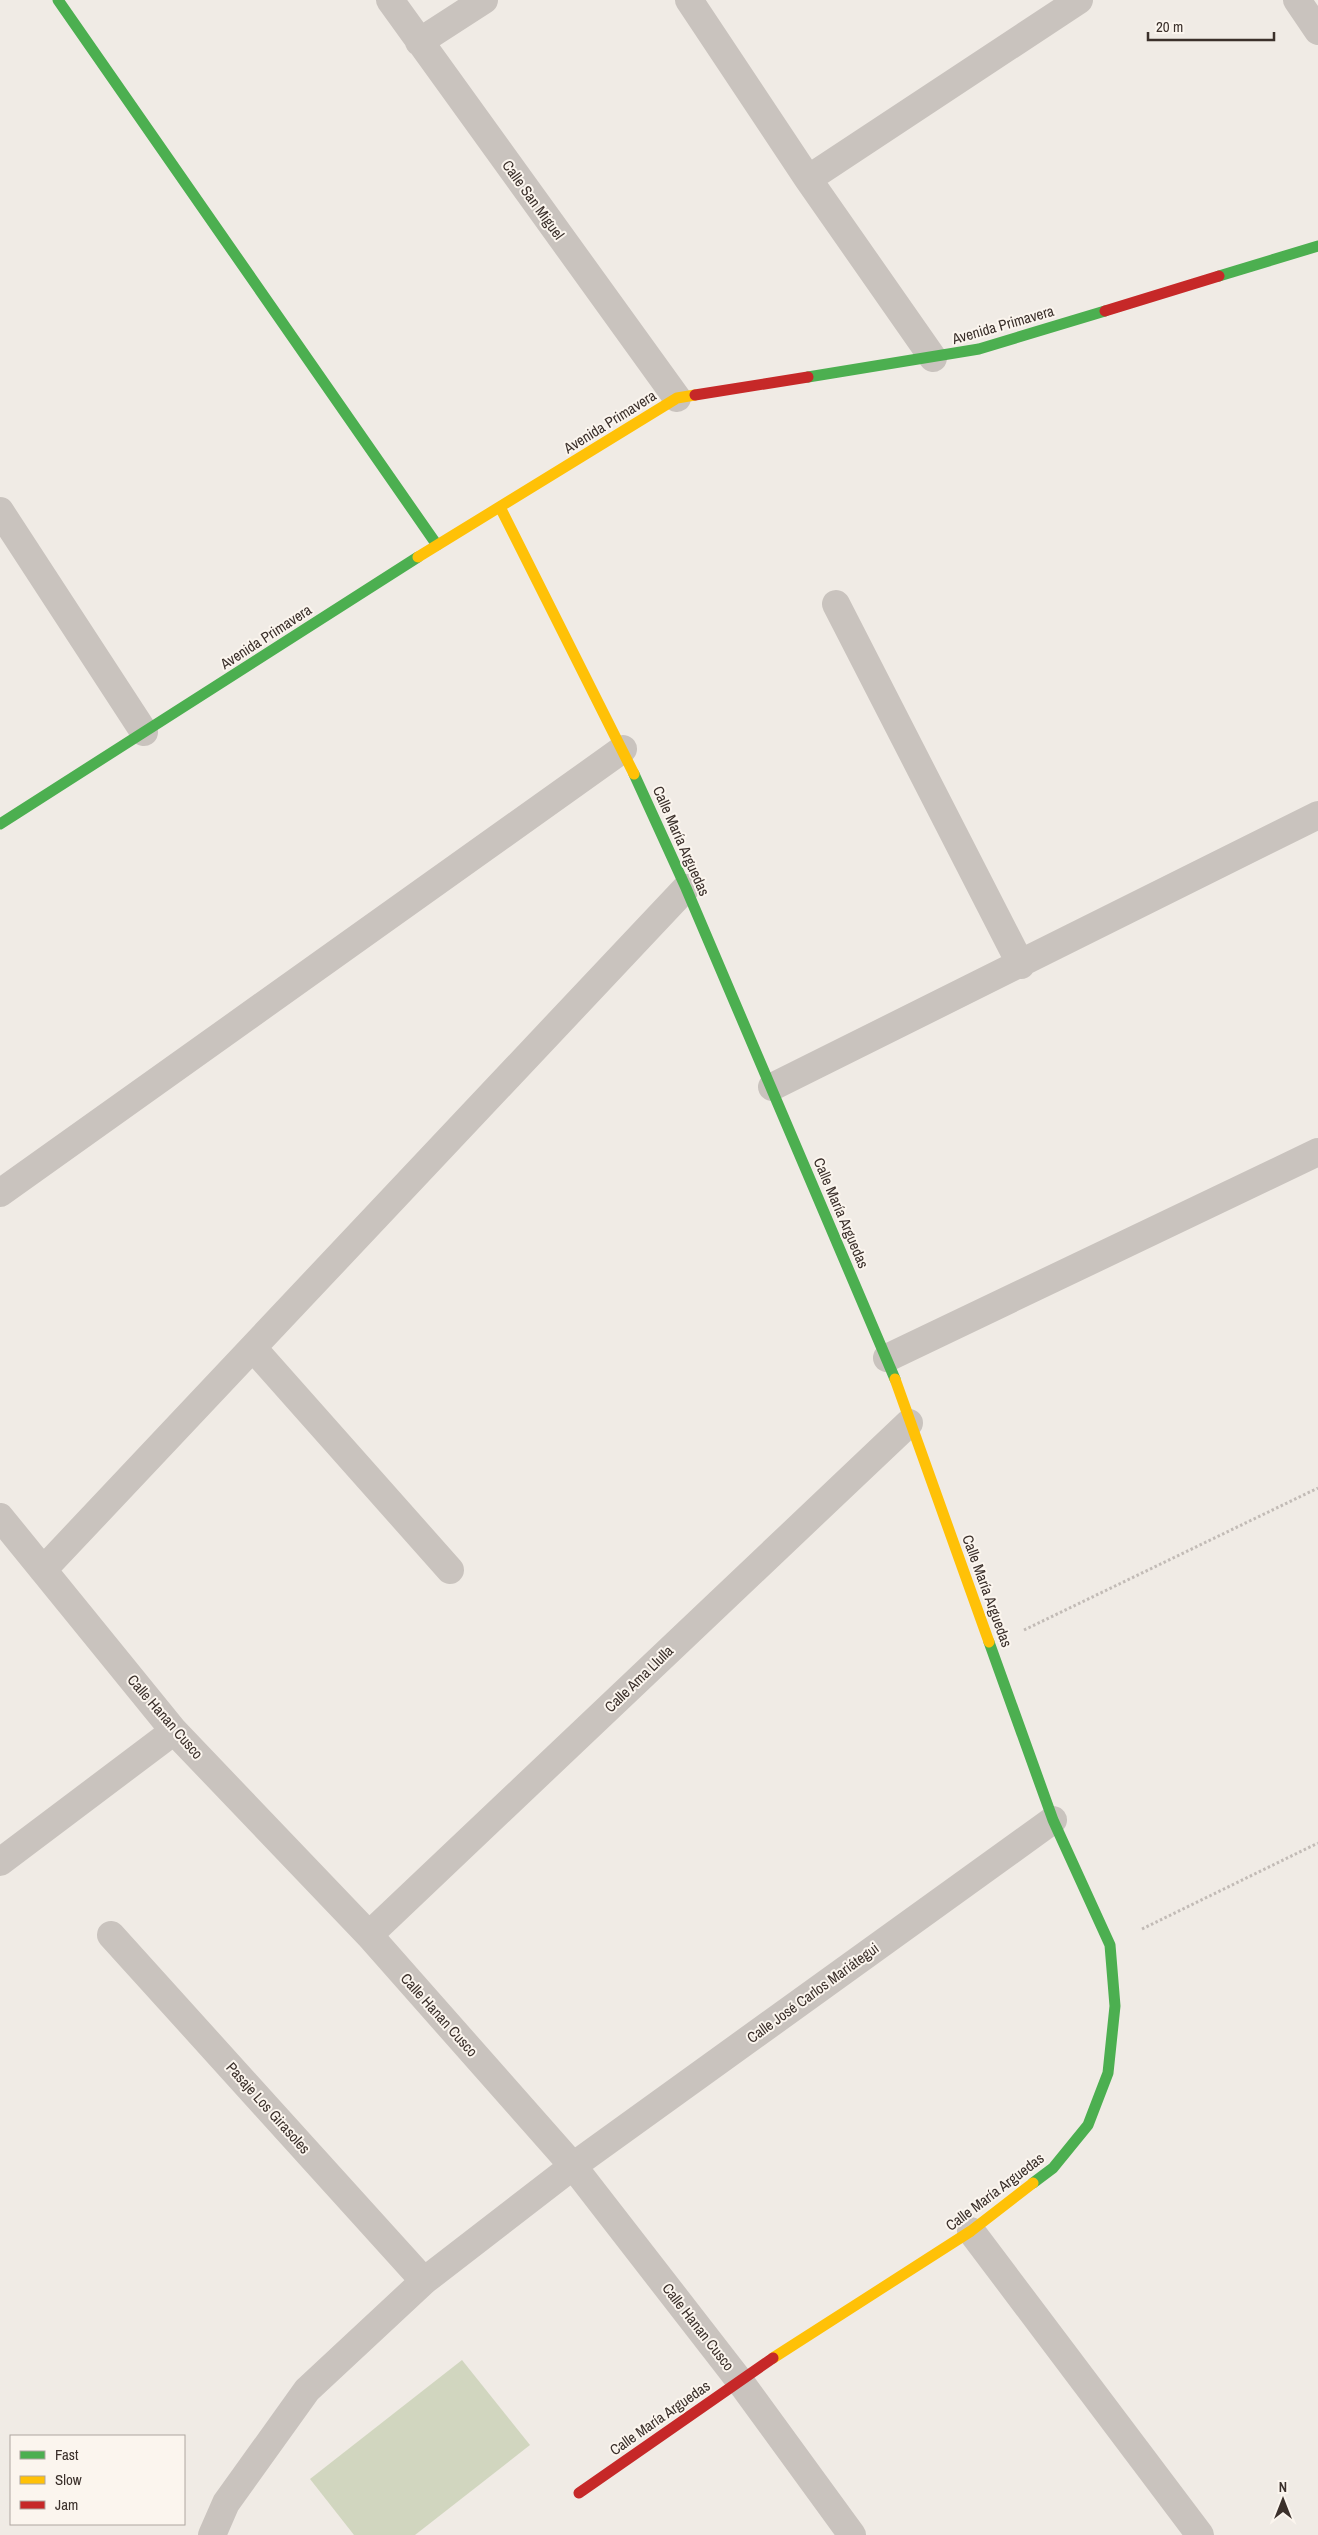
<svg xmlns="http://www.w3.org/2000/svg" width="1318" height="2535" font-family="'Archivo Narrow',sans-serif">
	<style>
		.green { fill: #d1d6bf }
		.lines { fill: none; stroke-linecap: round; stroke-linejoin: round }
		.path { stroke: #c2bbb6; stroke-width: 3; stroke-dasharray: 2.5 2.5; stroke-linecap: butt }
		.street { stroke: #c9c3be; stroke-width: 28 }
		.fast { stroke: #4caf50; stroke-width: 11 }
		.slow { stroke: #ffc107; stroke-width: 11 }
		.jam { stroke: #c62828; stroke-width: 11 }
		.labels { text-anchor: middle; stroke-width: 4; stroke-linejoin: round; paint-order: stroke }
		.street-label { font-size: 15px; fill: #3b302b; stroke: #fbf5ee }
	</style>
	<rect width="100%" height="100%" fill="#f0ebe5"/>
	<path class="green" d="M 462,2360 L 530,2445 L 415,2535 L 354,2535 L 310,2479 Z"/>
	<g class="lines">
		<path class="path" d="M 1024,1630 L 1318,1488
			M 1142,1929 L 1318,1843"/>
		<path class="street" d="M 390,0 L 677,398
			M 689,0 L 808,179 L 933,358
			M 1297,0 L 1318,31
			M 419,42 L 484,0
			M 808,179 L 1079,0
			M 0,511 L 144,732
			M 836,604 L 1021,965
			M 772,1087 L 1318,815
			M 0,1193 L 623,749
			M 253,1348 L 450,1570
			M 887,1358 L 1318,1152
			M 0,1517 L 174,1731 L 369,1935 L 573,2166 L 739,2380 L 852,2535
			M 43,1570 L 686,888
			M 0,1862 L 174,1731
			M 111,1935 L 424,2281
			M 369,1935 L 909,1423
			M 971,2231 L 1200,2535
			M 212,2535 L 226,2503 L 307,2390 L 424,2281 L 573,2166 L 1053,1820"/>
		<path class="fast" d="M 58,0 L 437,545
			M 1219,276 L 1318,246
			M 808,377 L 979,349 L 1105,311
			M 634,774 L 686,888 L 895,1379
			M 0,824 L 418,557
			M 989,1642 L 1053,1820 L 1110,1945 L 1115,2006 L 1108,2073 L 1088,2125 L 1053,2168 L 1033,2183"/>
		<path class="slow" d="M 500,507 L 634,774
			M 418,557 L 677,398 L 695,395
			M 895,1379 L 989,1642
			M 773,2358 L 971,2231 L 1033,2183"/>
		<path class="jam" d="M 1105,311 L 1219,276
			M 695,395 L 808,377
			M 579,2493 L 773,2358"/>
	</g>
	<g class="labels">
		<g class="street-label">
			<text transform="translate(533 200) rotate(54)" y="5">Calle San Miguel</text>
			<text transform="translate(1003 325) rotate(-16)" y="5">Avenida Primavera</text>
			<text transform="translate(610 422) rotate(-32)" y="5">Avenida Primavera</text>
			<text transform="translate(266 637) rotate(-33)" y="5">Avenida Primavera</text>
			<text transform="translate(681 841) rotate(66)" y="5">Calle María Arguedas</text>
			<text transform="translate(841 1213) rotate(67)" y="5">Calle María Arguedas</text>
			<text transform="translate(987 1591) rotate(70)" y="5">Calle María Arguedas</text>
			<text transform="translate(639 1679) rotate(-44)" y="5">Calle Ama Llulla</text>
			<text transform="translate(165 1717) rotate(49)" y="5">Calle Hanan Cusco</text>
			<text transform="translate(813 1993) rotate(-36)" y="5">Calle José Carlos Mariátegui</text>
			<text transform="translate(439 2015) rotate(48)" y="5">Calle Hanan Cusco</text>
			<text transform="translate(268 2108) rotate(48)" y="5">Pasaje Los Girasoles</text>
			<text transform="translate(995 2192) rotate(-37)" y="5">Calle María Arguedas</text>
			<text transform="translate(698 2327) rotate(52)" y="5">Calle Hanan Cusco</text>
			<text transform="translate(660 2418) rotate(-35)" y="5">Calle María Arguedas</text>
		</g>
	</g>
	<rect x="10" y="2435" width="175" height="90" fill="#fbf5ee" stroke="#aea6a0"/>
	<rect x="20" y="2451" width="25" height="8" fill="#4caf50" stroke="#aea6a0"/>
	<text x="55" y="2460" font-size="15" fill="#3b302b">Fast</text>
	<rect x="20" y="2476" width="25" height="8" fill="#ffc107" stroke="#aea6a0"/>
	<text x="55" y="2485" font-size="15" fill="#3b302b">Slow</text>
	<rect x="20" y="2501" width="25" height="8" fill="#c62828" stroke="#aea6a0"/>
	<text x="55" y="2510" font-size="15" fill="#3b302b">Jam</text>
	<g transform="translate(1283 2500)" stroke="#fbf5ee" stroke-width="4" paint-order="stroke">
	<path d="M0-4L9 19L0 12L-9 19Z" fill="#3b302b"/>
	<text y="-8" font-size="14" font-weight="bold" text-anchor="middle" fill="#3b302b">N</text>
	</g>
	<path d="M1148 32v8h126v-8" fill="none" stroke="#3b302b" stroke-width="2.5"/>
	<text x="1156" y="32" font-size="15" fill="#3b302b" stroke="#fbf5ee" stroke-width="4" paint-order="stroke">20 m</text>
</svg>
